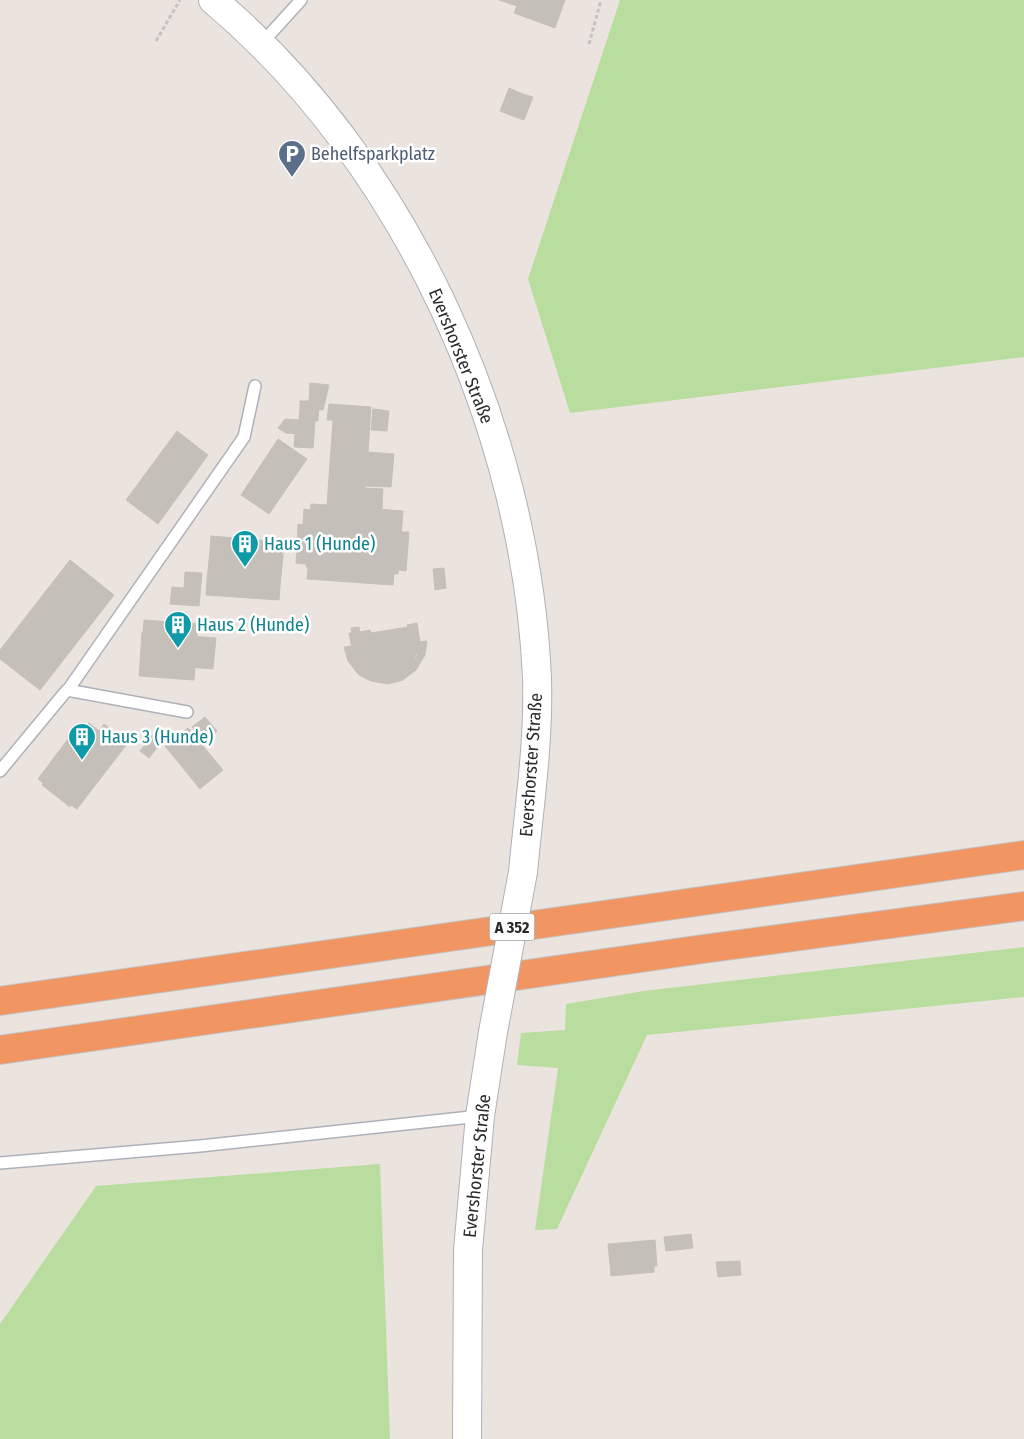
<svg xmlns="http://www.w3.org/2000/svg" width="1024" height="1439" font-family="'Fira Sans Condensed',sans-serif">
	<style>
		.green { fill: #b9dd9f }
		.building { fill: #c4bfb9; stroke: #c6c0b7 }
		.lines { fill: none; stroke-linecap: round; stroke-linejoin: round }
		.lane-casing { stroke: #aeb1ba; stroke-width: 14 }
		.secondary-casing { stroke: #aeb1ba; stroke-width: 30 }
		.highway-casing { stroke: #c3c3c3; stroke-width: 30 }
		.path { stroke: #c3c3c3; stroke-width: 3; stroke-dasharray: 4 2.5; stroke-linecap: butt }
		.lane { stroke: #fff; stroke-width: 11 }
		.secondary { stroke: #fff; stroke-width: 28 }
		.highway { stroke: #f19563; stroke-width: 28 }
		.secondary-bridge-casing { stroke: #aeb1ba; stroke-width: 30; stroke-linecap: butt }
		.secondary-bridge { stroke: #fff; stroke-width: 28 }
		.labels { text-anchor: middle; stroke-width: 5; stroke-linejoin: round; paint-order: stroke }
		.shield { fill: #fff; stroke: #6a6a6a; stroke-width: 1 }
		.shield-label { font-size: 16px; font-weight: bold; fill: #2a2a2a }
		.service-label { font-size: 18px; fill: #4e5e75; stroke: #fff; text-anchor: start }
		.street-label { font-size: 18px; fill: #2a2a2a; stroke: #fff }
		.culture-label { font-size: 18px; fill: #0d838f; stroke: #fff; text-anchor: start }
	</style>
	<rect width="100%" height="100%" fill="#ebe4de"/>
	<path class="green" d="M 620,0 L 1024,0 L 1024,357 L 570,413 L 528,279 Z
		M 1024,947 L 1024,997 L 647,1035 L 557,1229 L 535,1230 L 558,1068 L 517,1065 L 521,1033 L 565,1030 L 566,1004 L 644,991 Z
		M 380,1164 L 390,1439 L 0,1439 L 0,1324 L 96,1186 Z"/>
	<path class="building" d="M 499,0 L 565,0 L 555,28 L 514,13 L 517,6 Z
		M 509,88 L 523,94 L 515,117 L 500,111 Z
		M 523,94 L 533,97 L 524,120 L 515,117 Z
		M 310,383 L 329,385 L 323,410 L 300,407 L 300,401 L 309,401 Z
		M 329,404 L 371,407 L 368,452 L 394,454 L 391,487 L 365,486 L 364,508 L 403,511 L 398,574 L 306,567 L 311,504 L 327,505 L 333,420 L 327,420 Z
		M 300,407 L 319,408 L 318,421 L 299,420 Z
		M 373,409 L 389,411 L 387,431 L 371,430 Z
		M 285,419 L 315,421 L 314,435 L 286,433 L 278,428 Z
		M 177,431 L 208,455 L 158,524 L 126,500 Z
		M 295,434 L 314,435 L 313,448 L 294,447 Z
		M 278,439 L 307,459 L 269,514 L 241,495 Z
		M 365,488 L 383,489 L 382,509 L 364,508 Z
		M 304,509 L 310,510 L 306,564 L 296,563 L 298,524 L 303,525 Z
		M 401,532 L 409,532 L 406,571 L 399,570 Z
		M 211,536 L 281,542 L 280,552 L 283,552 L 283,556 L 210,550 Z
		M 210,550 L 283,556 L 280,586 L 207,580 Z
		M 70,560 L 114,595 L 40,690 L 0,659 L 0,650 Z
		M 308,567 L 394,574 L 393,585 L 307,579 Z
		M 444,568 L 446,588 L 435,590 L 433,569 Z
		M 185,572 L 202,573 L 199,606 L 170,604 L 172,587 L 184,588 Z
		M 207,580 L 280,586 L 279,600 L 206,595 Z
		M 144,620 L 198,624 L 197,636 L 143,632 Z
		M 417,623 L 420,642 L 418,651 L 411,664 L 401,672 L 391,676 L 375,675 L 362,668 L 354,658 L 349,633 L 352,633 L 351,628 L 359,627 L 360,632 L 370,630 L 371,633 L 408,627 L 407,625 Z
		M 142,632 L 216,638 L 213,669 L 140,663 Z
		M 427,641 L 425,655 L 416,670 L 403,680 L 388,684 L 371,681 L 359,675 L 348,661 L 344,647 L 351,646 L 358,663 L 368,672 L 379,676 L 391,676 L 401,672 L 411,664 L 417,656 L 420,642 Z
		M 140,663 L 195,668 L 194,680 L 139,676 Z
		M 205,717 L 217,731 L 204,742 L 192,727 Z
		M 89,723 L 99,731 L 104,724 L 122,738 L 70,807 L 42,785 Z
		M 188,728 L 223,770 L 207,783 L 172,741 Z
		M 153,734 L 162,741 L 149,758 L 140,751 Z
		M 71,735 L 77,739 L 43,783 L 38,779 Z
		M 121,739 L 127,744 L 77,809 L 71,805 Z
		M 172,741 L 207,783 L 200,789 L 165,746 Z
		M 691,1234 L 693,1248 L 666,1251 L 664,1237 Z
		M 655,1240 L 657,1266 L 654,1266 L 654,1272 L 611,1276 L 608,1244 Z
		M 740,1261 L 741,1275 L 718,1277 L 716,1262 Z"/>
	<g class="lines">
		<defs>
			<path id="lane" d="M 262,43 L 301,0
				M 68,690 L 244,437 L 255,386
				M 0,771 L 67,690 L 187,712
				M 0,1163 L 200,1146 L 480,1116"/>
			<path id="secondary" d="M 213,0 C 406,162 526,429 537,678 C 539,743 529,808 523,872
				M 467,1439 L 468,1250 L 480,1116 L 493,1032"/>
			<path id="highway" d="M 0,1001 L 1024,855
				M 0,1050 L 703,949 L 1024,906"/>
		</defs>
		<use href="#lane" class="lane-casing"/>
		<use href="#secondary" class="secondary-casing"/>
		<use href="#highway" class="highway-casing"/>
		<path class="path" d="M 156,41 L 180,0
			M 589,44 L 601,0"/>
		<use href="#lane" class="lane"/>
		<use href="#secondary" class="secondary"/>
		<use href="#highway" class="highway"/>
		<defs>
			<path id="secondary-bridge" d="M 493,1032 L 523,872"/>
		</defs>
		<use href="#secondary-bridge" class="secondary-bridge-casing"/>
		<use href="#secondary-bridge" class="secondary-bridge"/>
	</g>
	<defs>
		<symbol id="parking-pin" viewBox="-11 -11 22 30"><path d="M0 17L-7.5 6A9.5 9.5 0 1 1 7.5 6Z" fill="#5c6f8a" stroke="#fff"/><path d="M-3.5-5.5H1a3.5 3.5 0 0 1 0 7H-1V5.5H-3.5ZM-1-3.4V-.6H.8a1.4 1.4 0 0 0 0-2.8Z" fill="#fff"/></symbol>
		<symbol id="building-pin" viewBox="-11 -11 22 30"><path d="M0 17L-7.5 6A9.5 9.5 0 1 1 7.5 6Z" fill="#0f9aa8" stroke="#fff"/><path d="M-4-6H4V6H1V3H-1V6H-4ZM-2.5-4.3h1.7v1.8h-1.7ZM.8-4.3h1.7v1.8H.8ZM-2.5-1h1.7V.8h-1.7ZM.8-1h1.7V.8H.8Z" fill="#fff"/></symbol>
	</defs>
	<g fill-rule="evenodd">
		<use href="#parking-pin" x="276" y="138" width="32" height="43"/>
		<use href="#building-pin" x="229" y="528" width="32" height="43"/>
		<use href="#building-pin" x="162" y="609" width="32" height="43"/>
		<use href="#building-pin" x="66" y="721" width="32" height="43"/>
	</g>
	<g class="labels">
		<rect class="shield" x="489.5" y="913.5" width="45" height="27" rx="4"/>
		<g class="shield-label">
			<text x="512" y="933">A 352</text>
		</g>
		<g class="service-label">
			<text x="311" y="160">Behelfsparkplatz</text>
		</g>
		<g class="street-label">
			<text transform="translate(461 356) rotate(68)" y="6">Evershorster Straße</text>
			<text transform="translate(531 765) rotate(-86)" y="6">Evershorster Straße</text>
			<text transform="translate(477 1166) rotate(-84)" y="6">Evershorster Straße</text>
		</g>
		<g class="culture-label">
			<text x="264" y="550">Haus 1 (Hunde)</text>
			<text x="197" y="631">Haus 2 (Hunde)</text>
			<text x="101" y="743">Haus 3 (Hunde)</text>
		</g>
	</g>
</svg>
